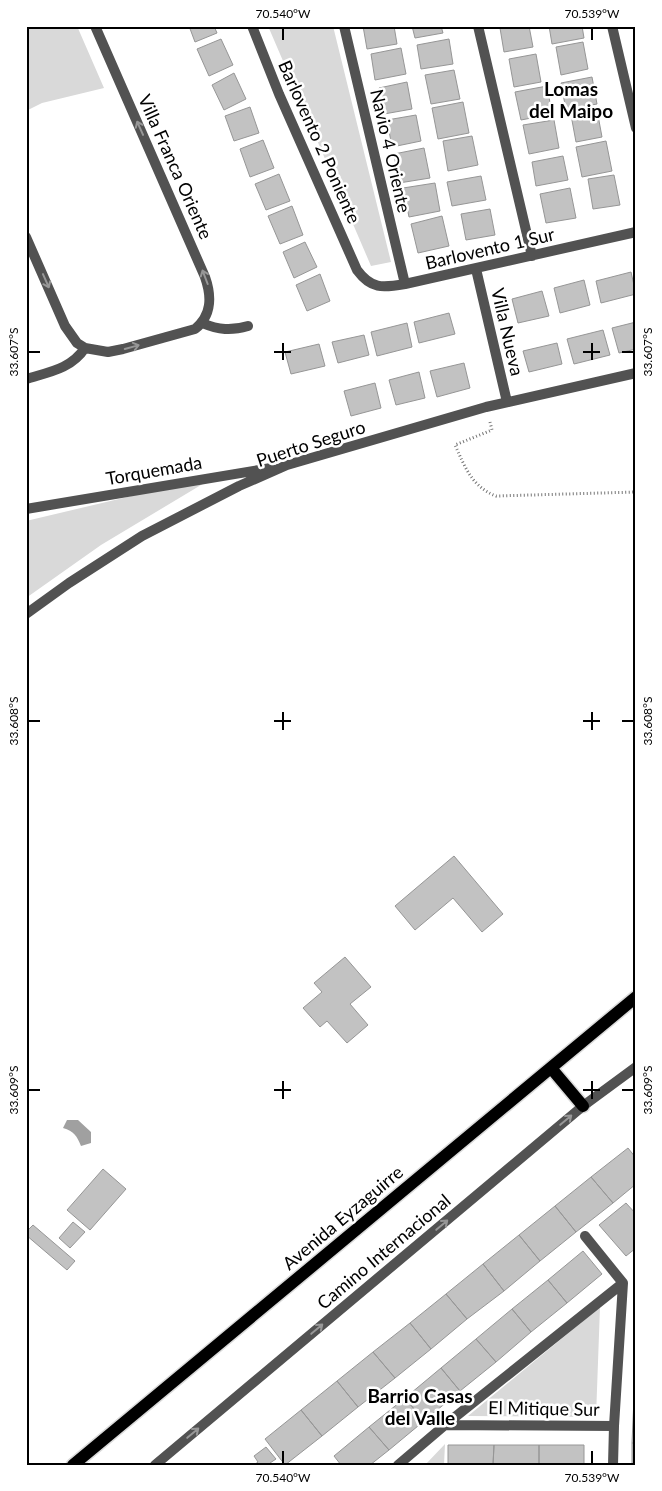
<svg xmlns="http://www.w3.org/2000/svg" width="662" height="1491" font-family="Lato,sans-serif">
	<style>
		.green { fill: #d9d9d9 }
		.water { fill: #a0a0a0 }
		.building { fill: #c2c2c2; stroke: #969696 }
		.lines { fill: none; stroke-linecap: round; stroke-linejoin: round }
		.primary-casing { stroke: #dbdbdb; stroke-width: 15 }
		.path { stroke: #747474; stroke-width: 3; stroke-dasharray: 1 2.5; stroke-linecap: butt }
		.street { stroke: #525252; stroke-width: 10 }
		.primary { stroke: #000; stroke-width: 12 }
		.oneway { stroke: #979797 }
		.ticks { fill: none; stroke: #000; stroke-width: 2 }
		.labels { text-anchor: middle; stroke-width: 5; stroke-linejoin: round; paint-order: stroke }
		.street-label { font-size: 18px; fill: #000; stroke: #fff }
		.neighbourhood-label { font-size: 19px; font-weight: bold; fill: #000; stroke: #fff }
		.neatline { fill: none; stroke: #000; stroke-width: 2 }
		.ticks-label { font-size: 12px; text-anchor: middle; fill: #000 }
	</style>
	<rect width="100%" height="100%" fill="#fff"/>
	<path class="green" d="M 26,26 L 77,26 L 104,88 L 42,103 L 26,111 Z
		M 268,26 L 333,26 L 391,262 L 371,266 Z
		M 216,476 L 101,545 L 26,598 L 26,521 Z
		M 600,1307 L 596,1417 L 468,1416 Z
		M 445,1444 L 444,1465 L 425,1465 Z"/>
	<path class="water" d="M 67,1120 L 78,1120 L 91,1132 L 91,1143 L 81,1146 C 77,1136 74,1131 63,1128 Z"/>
	<path class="building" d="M 189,26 L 214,26 L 217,33 L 195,42 Z
		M 363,26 L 394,26 L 397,44 L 367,49 Z
		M 412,26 L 441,26 L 443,33 L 415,38 Z
		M 511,26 L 529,26 L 533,47 L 504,52 L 500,28 Z
		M 549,26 L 582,26 L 584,38 L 552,44 Z
		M 221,39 L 233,65 L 209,76 L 197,49 Z
		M 449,39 L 453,64 L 421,69 L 417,45 Z
		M 583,42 L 588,69 L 561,75 L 556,47 Z
		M 401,48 L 406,74 L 375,80 L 371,54 Z
		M 536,54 L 541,82 L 514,87 L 509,59 Z
		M 454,70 L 460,99 L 431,104 L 425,75 Z
		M 234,73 L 246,99 L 224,110 L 212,85 Z
		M 592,77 L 597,104 L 566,110 L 561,83 Z
		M 407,82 L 412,109 L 384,114 L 379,88 Z
		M 547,86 L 552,114 L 521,120 L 515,92 Z
		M 463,102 L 469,133 L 438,139 L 432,108 Z
		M 250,107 L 259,133 L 234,141 L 225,116 Z
		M 597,110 L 602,137 L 576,142 L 571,115 Z
		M 416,115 L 421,141 L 392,147 L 387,120 Z
		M 554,120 L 559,148 L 529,154 L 523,125 Z
		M 472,136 L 478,165 L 448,171 L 443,141 Z
		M 263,140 L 274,168 L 250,177 L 240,149 Z
		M 606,141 L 612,171 L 582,177 L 576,147 Z
		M 424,148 L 430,178 L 399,183 L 394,154 Z
		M 563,156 L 568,180 L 536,186 L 532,162 Z
		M 279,174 L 290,201 L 266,210 L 255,184 Z
		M 614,175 L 620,205 L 593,209 L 588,179 Z
		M 481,176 L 486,200 L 452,206 L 447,182 Z
		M 435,183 L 440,211 L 409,217 L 403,188 Z
		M 570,188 L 576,218 L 546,223 L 540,194 Z
		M 292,206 L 303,235 L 280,244 L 268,216 Z
		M 490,209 L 495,235 L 466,240 L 461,214 Z
		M 442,216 L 449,246 L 418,253 L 411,224 Z
		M 305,242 L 317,267 L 294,278 L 283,252 Z
		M 631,272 L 636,294 L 601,303 L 596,281 Z
		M 320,274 L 330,301 L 307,311 L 296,285 Z
		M 584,280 L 590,305 L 560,313 L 554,288 Z
		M 542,291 L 549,316 L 518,323 L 512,299 Z
		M 449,313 L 455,334 L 419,343 L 414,322 Z
		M 636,322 L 636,349 L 619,353 L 612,328 Z
		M 407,323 L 412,347 L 377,356 L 371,332 Z
		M 603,330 L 610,355 L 574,364 L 567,339 Z
		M 364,335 L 369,355 L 338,363 L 332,342 Z
		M 557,343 L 562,364 L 529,372 L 523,351 Z
		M 319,344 L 325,366 L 291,374 L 285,352 Z
		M 464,363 L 470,388 L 437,397 L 430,371 Z
		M 419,372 L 425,398 L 396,405 L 389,380 Z
		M 375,383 L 381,408 L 351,416 L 344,391 Z
		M 454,856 L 503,914 L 482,932 L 453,898 L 415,930 L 395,906 Z
		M 345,957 L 371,987 L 350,1004 L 368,1025 L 347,1043 L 327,1021 L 320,1027 L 303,1008 L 322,992 L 314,983 Z
		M 628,1148 L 636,1158 L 636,1184 L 613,1203 L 591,1177 Z
		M 103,1169 L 126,1189 L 90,1230 L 67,1210 Z
		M 591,1177 L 613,1203 L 576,1232 L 555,1206 Z
		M 626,1203 L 636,1214 L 636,1248 L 626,1256 L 599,1225 Z
		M 555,1206 L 576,1232 L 540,1261 L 519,1235 Z
		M 73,1222 L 85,1232 L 70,1248 L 59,1238 Z
		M 33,1225 L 75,1261 L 67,1270 L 26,1235 L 26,1232 Z
		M 519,1235 L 540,1261 L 504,1291 L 483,1264 Z
		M 583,1251 L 602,1274 L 567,1303 L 548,1280 Z
		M 483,1264 L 504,1291 L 467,1319 L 446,1294 Z
		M 548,1280 L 567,1303 L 531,1332 L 512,1309 Z
		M 446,1294 L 467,1319 L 431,1349 L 410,1323 Z
		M 512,1309 L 531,1332 L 496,1362 L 476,1339 Z
		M 410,1323 L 431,1349 L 395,1378 L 373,1352 Z
		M 476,1339 L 496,1362 L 460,1391 L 441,1368 Z
		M 635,1351 L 636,1351 L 636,1398 L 634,1398 Z
		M 373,1352 L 395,1378 L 358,1407 L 337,1381 Z
		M 441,1368 L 460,1391 L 424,1421 L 405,1398 Z
		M 337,1381 L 358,1407 L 322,1436 L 301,1410 Z
		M 405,1398 L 424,1421 L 389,1450 L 369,1427 Z
		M 634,1398 L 636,1398 L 636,1443 L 632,1443 Z
		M 301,1410 L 322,1436 L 285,1465 L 265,1439 Z
		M 369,1427 L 389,1450 L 370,1465 L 341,1465 L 334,1456 Z
		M 632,1443 L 636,1443 L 636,1465 L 632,1465 Z
		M 448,1445 L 494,1445 L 493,1465 L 448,1465 Z
		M 494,1445 L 539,1445 L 539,1465 L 493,1465 Z
		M 539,1445 L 584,1445 L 584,1465 L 539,1465 Z
		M 266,1447 L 276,1459 L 270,1463 L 271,1465 L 254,1465 L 258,1462 L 254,1456 Z"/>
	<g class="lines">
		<defs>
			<path id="primary" d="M 551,1068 L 583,1106
				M 73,1465 L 636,997"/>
		</defs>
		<use href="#primary" class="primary-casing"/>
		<path class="path" d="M 490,422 L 492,430 L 455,445 C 465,467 472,487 496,496 L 636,492"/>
		<path class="street" d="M 252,26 L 279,94 L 357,270 C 371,289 382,288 405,284 L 636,232
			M 344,26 L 405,284
			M 478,26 L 532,256
			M 612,26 L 636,128
			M 26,237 L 65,326 L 77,343 L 85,348 L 108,352 L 123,349 L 195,329 C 212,315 212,297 205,277 L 95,26
			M 476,269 L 507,402
			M 202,323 C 219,330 231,331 248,326
			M 26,379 C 49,372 71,369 85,348
			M 26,509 L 271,468
			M 26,614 L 69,583 L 142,536 L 239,486 L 287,465 L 486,407 L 636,373
			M 585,1236 L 623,1283
			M 445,1425 L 614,1426
			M 155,1465 L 583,1106 L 636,1067
			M 398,1465 L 445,1425 L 623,1283
			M 613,1465 L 614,1426 L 623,1283"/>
		<use href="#primary" class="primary"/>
	</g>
	<defs><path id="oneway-shaft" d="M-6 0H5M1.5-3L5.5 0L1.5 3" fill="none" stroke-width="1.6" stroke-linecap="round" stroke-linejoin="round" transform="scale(1.25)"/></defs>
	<g class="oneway">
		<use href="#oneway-shaft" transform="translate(140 128) rotate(-114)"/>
		<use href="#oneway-shaft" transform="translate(205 277) rotate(-111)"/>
		<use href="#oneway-shaft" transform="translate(46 281) rotate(66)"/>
		<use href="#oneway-shaft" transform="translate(132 347) rotate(-15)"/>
		<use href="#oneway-shaft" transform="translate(566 1120) rotate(-40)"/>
		<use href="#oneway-shaft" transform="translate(442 1225) rotate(-40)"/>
		<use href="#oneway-shaft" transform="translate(317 1329) rotate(-40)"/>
		<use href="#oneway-shaft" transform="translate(193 1433) rotate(-40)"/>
	</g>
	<path class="ticks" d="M 283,28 L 283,40M 592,28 L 592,40M 283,343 L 283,360M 592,343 L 592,360M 28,352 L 40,352M 274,352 L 291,352M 583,352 L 600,352M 622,352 L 634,352M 283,712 L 283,730M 592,712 L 592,730M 28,721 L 40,721M 274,721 L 291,721M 583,721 L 600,721M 622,721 L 634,721M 283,1081 L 283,1099M 592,1081 L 592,1099M 28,1090 L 40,1090M 274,1090 L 291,1090M 583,1090 L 600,1090M 622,1090 L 634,1090M 283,1451 L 283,1464M 592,1451 L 592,1464"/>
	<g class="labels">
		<g class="street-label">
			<text transform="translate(319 142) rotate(66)" y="6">Barlovento 2 Poniente</text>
			<text transform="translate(390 151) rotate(77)" y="6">Navio 4 Oriente</text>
			<text transform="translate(175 167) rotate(66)" y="6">Villa Franca Oriente</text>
			<text transform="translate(490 249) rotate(-13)" y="6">Barlovento 1 Sur</text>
			<text transform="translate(507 332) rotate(77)" y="6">Villa Nueva</text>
			<text transform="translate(311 444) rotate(-18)" y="6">Puerto Seguro</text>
			<text transform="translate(154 471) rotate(-10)" y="6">Torquemada</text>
			<text transform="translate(343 1218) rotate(-40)" y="6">Avenida Eyzaguirre</text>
			<text transform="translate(384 1252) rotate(-40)" y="6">Camino Internacional</text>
			<text transform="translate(544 1409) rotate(1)" y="6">El Mitique Sur</text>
		</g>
		<g class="neighbourhood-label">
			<text x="571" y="96">Lomas<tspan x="571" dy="22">del Maipo</tspan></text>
			<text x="420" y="1403">Barrio Casas<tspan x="420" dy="22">del Valle</tspan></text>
		</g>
	</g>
	<rect width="662" height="1491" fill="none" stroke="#ffffff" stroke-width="55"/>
	<rect x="28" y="28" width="606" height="1436" class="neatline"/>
	<g class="ticks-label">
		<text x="283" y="18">70.540°W</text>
		<text x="592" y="18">70.539°W</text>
		<text transform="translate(14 352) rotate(-90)" y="4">33.607°S</text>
		<text transform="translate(648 352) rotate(-90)" y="4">33.607°S</text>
		<text transform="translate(14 721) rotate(-90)" y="4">33.608°S</text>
		<text transform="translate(648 721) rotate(-90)" y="4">33.608°S</text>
		<text transform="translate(14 1090) rotate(-90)" y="4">33.609°S</text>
		<text transform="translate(648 1090) rotate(-90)" y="4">33.609°S</text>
		<text x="283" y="1482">70.540°W</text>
		<text x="592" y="1482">70.539°W</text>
	</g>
</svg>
